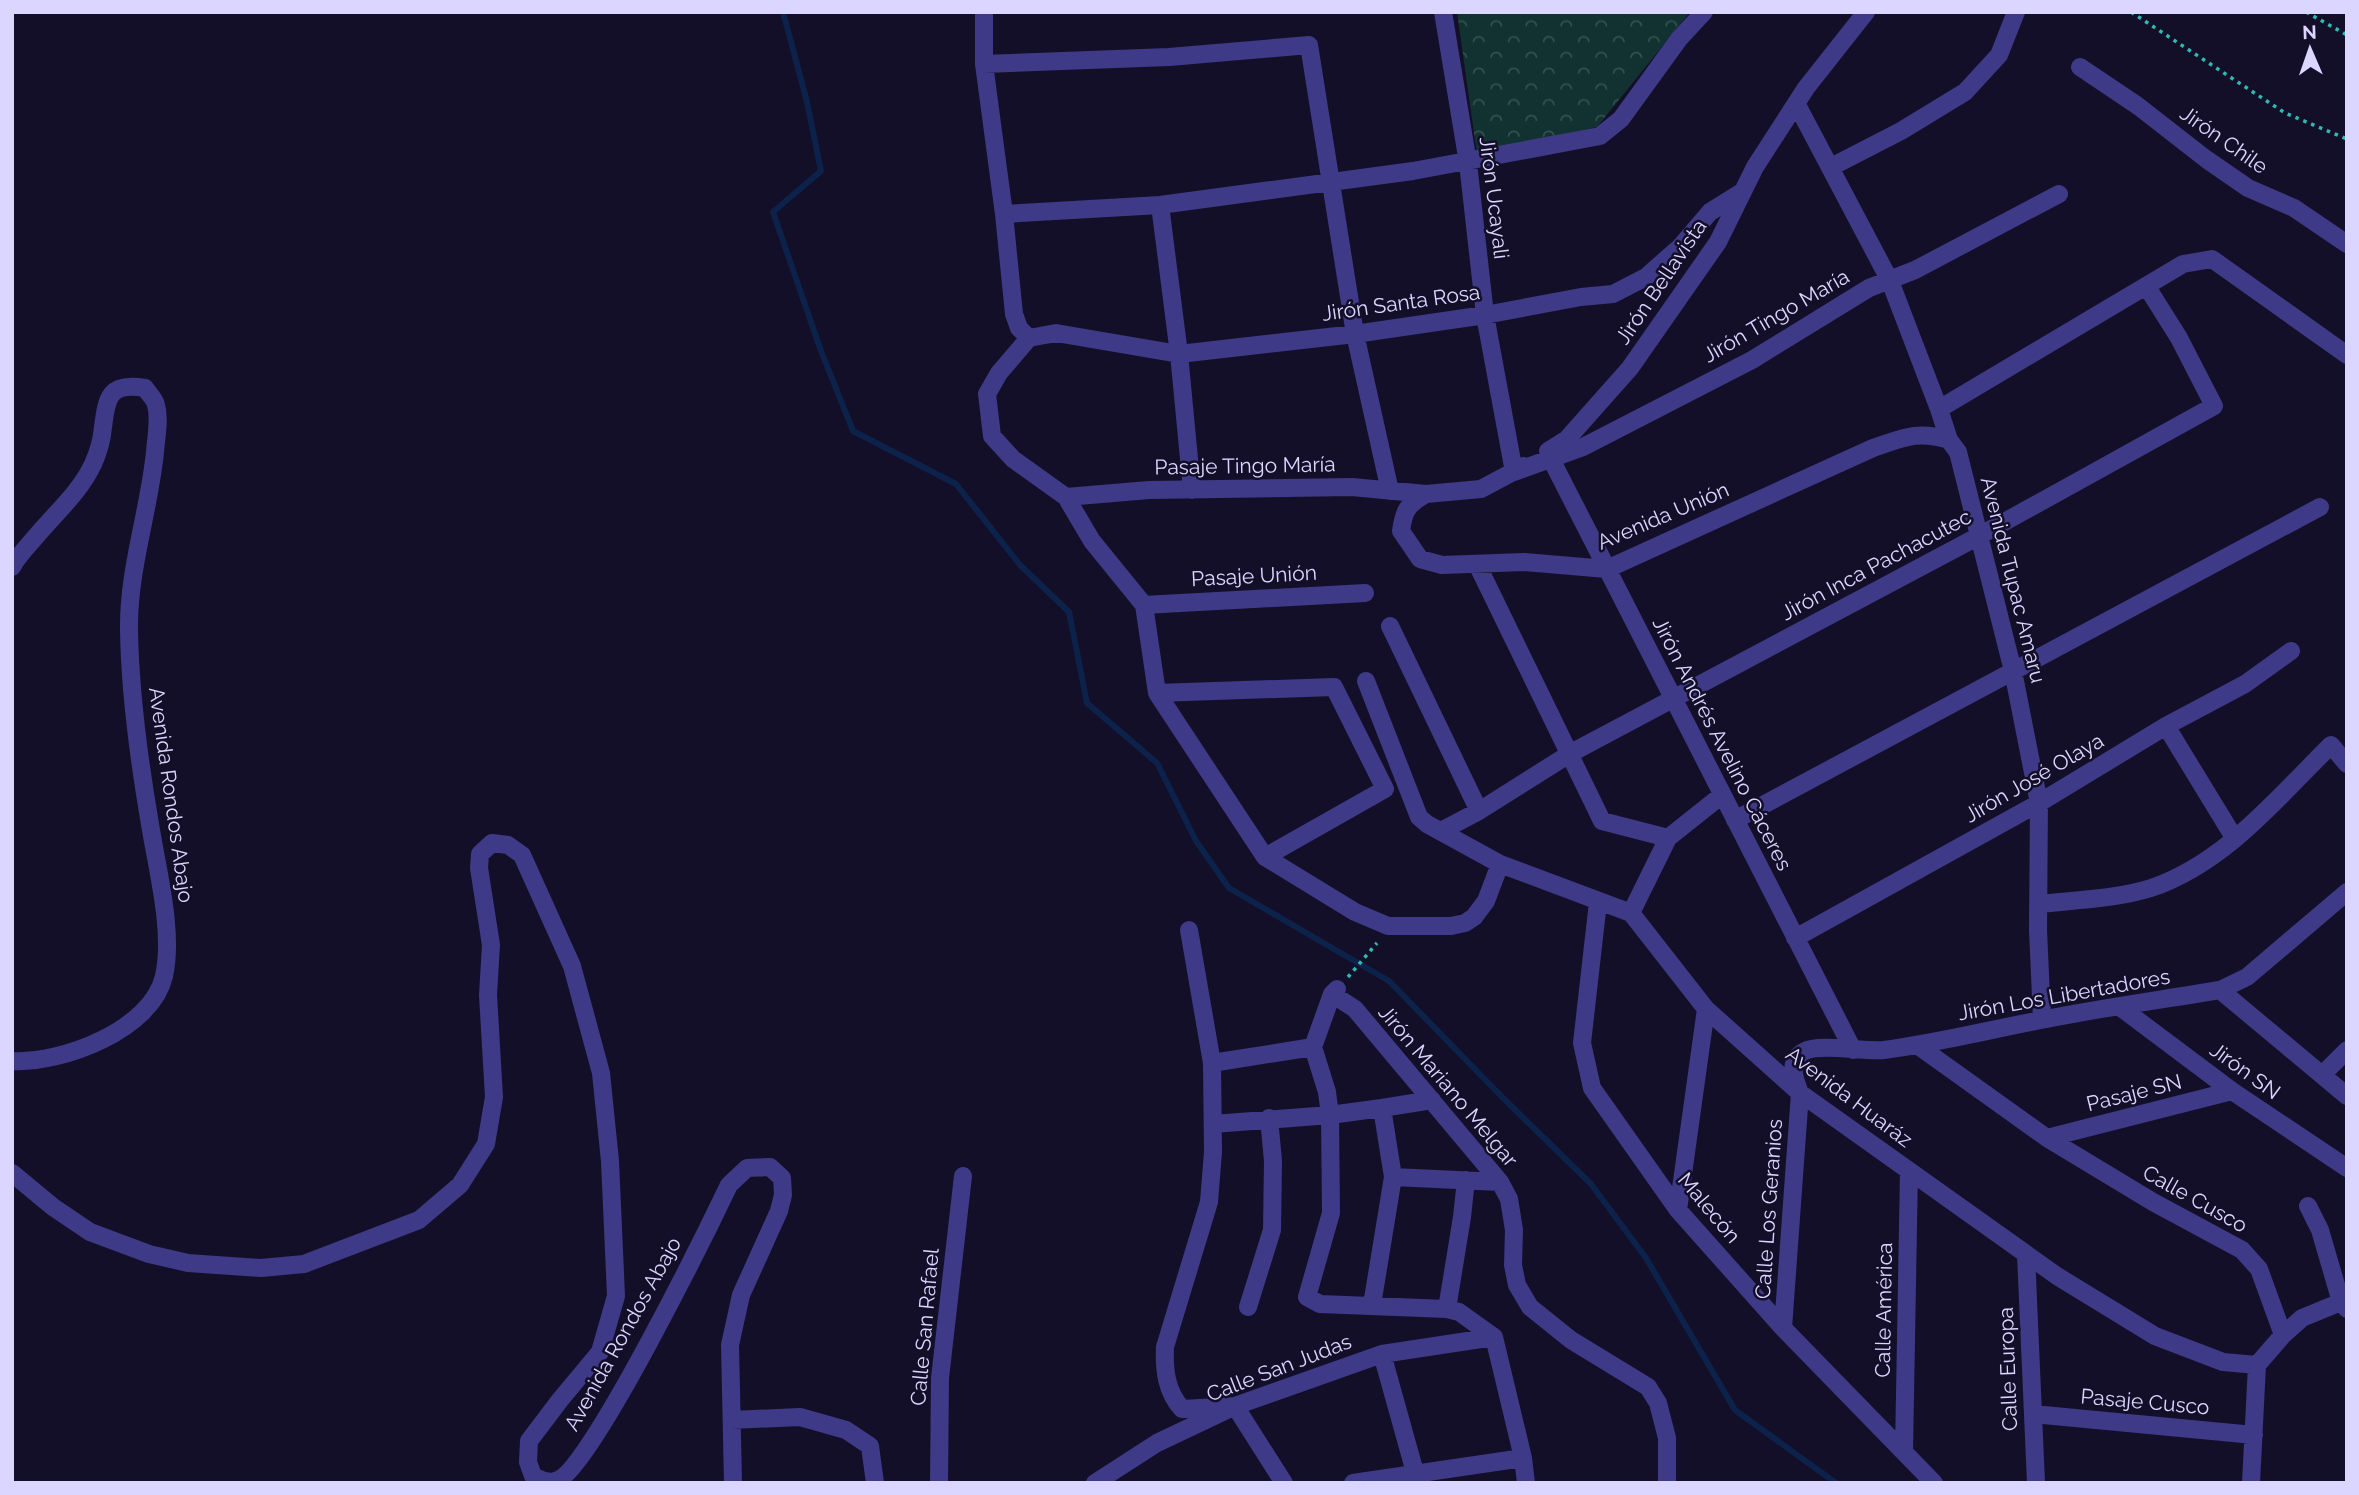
<svg xmlns="http://www.w3.org/2000/svg" width="2359" height="1495" font-family="Raleway,sans-serif">
	<style>
		.park { fill: url(#park-crowns) }
		.lines { fill: none; stroke-linecap: round; stroke-linejoin: round }
		.stream { stroke: #0c224a; stroke-width: 6 }
		.path { stroke: #2fbbb4; stroke-width: 3.5; stroke-dasharray: 3.5 5; stroke-linecap: butt }
		.minor { stroke: #3e3a87; stroke-width: 18 }
		.labels { text-anchor: middle; stroke-width: 5; stroke-linejoin: round; paint-order: stroke }
		.street-label { font-size: 21px; fill: #dbd6ff; stroke: #140f28 }
	</style>
	<defs>
		<pattern id="park-crowns" width="20" height="18" patternUnits="userSpaceOnUse" patternTransform="scale(1.75)"><rect width="20" height="18" fill="#123231"/><path d="M2 6a3 3 0 1 1 6 0M12 15a3 3 0 1 1 6 0" fill="none" stroke="#344f50"/></pattern>
	</defs>
	<rect width="100%" height="100%" fill="#140f28"/>
	<path class="park" d="M 1457,12 L 1690,12 L 1597,127 L 1477,154 Z"/>
	<g class="lines">
		<path class="stream" d="M 783,12 L 807,102 L 821,171 L 773,212 L 821,351 L 853,431 L 956,484 L 1020,565 L 1069,612 L 1087,703 L 1157,763 L 1196,841 L 1229,888 L 1389,981 L 1504,1099 L 1591,1184 L 1646,1258 L 1735,1410 L 1836,1483"/>
		<path class="path" d="M 2131,12 L 2285,113 L 2347,139
			M 2306,12 L 2347,35
			M 1348,977 L 1377,943"/>
		<path class="minor" d="M 984,12 L 984,64 L 1004,214 L 1014,314 L 1019,328 L 1029,338
			M 1443,12 L 1468,163 L 1485,315 L 1514,472 L 1583,447 L 1752,360 L 1869,288 L 1915,270 L 2059,194
			M 984,64 L 1169,57 L 1309,45 L 1355,334 L 1390,491
			M 2080,67 L 2138,106 L 2206,159 L 2248,188 L 2294,208 L 2347,244
			M 1796,103 L 1890,281 L 1939,409 L 1949,440 L 1958,452 L 1962,468 L 2013,671 L 2039,803 L 2038,930 L 2042,1019
			M 1831,167 L 1901,131 L 1965,92 L 1999,55 L 2016,12
			M 1160,205 L 1179,354 L 1192,490
			M 1004,214 L 1160,205 L 1413,171 L 1600,136 L 1621,119 L 1679,39 L 1704,12
			M 1029,338 L 999,373 L 987,394 L 992,436 L 1013,459 L 1066,497 L 1092,541 L 1144,605 L 1157,693 L 1334,687 L 1385,789 L 1265,857 L 1355,912 L 1388,926 L 1451,926 L 1465,923 L 1474,917 L 1486,901 L 1500,864
			M 1029,338 L 1056,333 L 1179,354 L 1355,334 L 1485,315 L 1581,297 L 1613,294 L 1646,277 L 1680,247 L 1710,212 L 1742,192
			M 1939,409 L 2183,264 L 2212,259 L 2347,355
			M 1548,451 L 1567,439 L 1630,368 L 1718,242 L 1755,167 L 1806,88 L 1866,12
			M 1551,459 L 1853,1050
			M 1426,494 C 1407,505 1404,510 1401,531 L 1420,559 L 1442,565 L 1524,562 L 1607,569 L 1873,448 C 1903,438 1917,430 1949,440
			M 1066,497 L 1149,490 L 1352,487 L 1426,494 L 1481,489 L 1524,466
			M 1477,564 L 1602,821 L 1668,838
			M 12,567 C 17,557 25,549 32,541 C 53,515 79,494 93,464 C 98,453 102,439 103,427 C 107,397 109,382 145,388 C 148,393 155,399 156,405 C 160,419 156,438 155,452 C 149,512 128,570 129,630 C 130,695 139,760 150,824 C 157,869 174,932 164,976 C 152,1030 61,1064 12,1061
			M 1144,605 L 1365,593
			M 1390,626 L 1479,811
			M 1366,681 L 1419,817 L 1427,824 L 1500,864 L 1631,913 L 1706,1009 L 1800,1093 L 2057,1276 L 2155,1336 L 2223,1362 L 2257,1365
			M 1157,693 L 1265,857
			M 2166,726 L 2235,839
			M 1735,820 L 2320,507
			M 1441,831 L 1479,811 L 1571,753 L 1979,536 L 2214,406 L 2179,338 L 2147,287
			M 1598,902 L 1582,1043 L 1592,1088 L 1678,1210 L 1783,1328 L 1934,1483
			M 2039,904 C 2076,900 2116,899 2151,888 C 2225,863 2277,798 2331,745 L 2347,764
			M 1631,913 L 1668,838 L 1722,795
			M 1189,930 L 1212,1063 L 1213,1152 L 1209,1202 L 1165,1347 C 1164,1370 1166,1391 1182,1409 L 1235,1406 L 1284,1483
			M 1795,938 L 2039,803 L 2166,726 L 2245,684 L 2291,651
			M 1337,989 L 1332,994 L 1313,1047 L 1327,1092 L 1330,1115 L 1331,1213 L 1307,1297 L 1320,1304 L 1447,1309 L 1459,1312 L 1494,1337 L 1523,1458 L 1526,1483
			M 2220,990 L 2347,1096
			M 1332,994 L 1355,1009 L 1500,1182 L 1509,1199 L 1514,1230 L 1513,1265 L 1517,1285 L 1530,1307 L 1571,1340 L 1648,1387 L 1658,1403 L 1667,1438 L 1667,1483
			M 2120,1007 L 2232,1091 L 2347,1168
			M 1917,1045 L 2047,1138 L 2153,1202 L 2242,1250 L 2259,1269 L 2283,1335
			M 1212,1063 L 1313,1047
			M 2322,1075 L 2347,1050
			M 1382,1108 L 1432,1100
			M 1213,1124 L 1330,1115 L 1382,1108 L 1393,1177 L 1500,1182
			M 2047,1138 L 2232,1091
			M 12,1173 L 53,1207 L 90,1232 L 149,1254 L 188,1263 L 261,1268 L 304,1264 L 419,1220 L 460,1185 L 486,1144 L 494,1097 L 488,995 L 491,945 L 479,868 L 480,854 L 492,843 L 508,845 L 522,855 L 572,966 L 601,1073 L 610,1161 L 616,1296 L 600,1352 L 560,1400 L 529,1441 L 528,1462 L 533,1476 C 541,1480 549,1484 558,1480 C 590,1469 708,1229 729,1185 L 747,1168 L 770,1167 L 782,1178 L 783,1195 L 779,1211 L 741,1295 L 730,1345 L 733,1483
			M 2308,1206 L 2320,1230 L 2341,1302 L 2347,1309
			M 1678,1210 L 1706,1009
			M 2026,1254 L 2036,1483
			M 1372,1305 L 1393,1177
			M 1248,1307 L 1272,1230 L 1273,1161 L 1269,1118
			M 1447,1309 L 1462,1217 L 1466,1180
			M 1783,1328 L 1800,1093 C 1794,1078 1787,1060 1805,1051 C 1819,1043 1864,1052 1884,1050 C 1937,1043 1989,1030 2041,1020 C 2100,1008 2160,1000 2220,990 L 2247,977 L 2347,892
			M 1382,1354 L 1418,1483
			M 2033,1414 L 2254,1435
			M 732,1420 L 800,1417 L 846,1430 L 870,1446 L 875,1483
			M 1904,1451 L 1909,1171
			M 939,1483 L 940,1378 L 963,1176
			M 1095,1483 L 1157,1443 L 1235,1406 L 1382,1354 L 1494,1337
			M 1353,1483 L 1523,1458
			M 2251,1483 L 2257,1365 L 2283,1335 L 2302,1318 L 2341,1302"/>
	</g>
	<g class="labels">
		<g class="street-label">
			<text transform="translate(2224 140) rotate(35)" y="7">Jirón Chile</text>
			<text transform="translate(1494 198) rotate(83)" y="7">Jirón Ucayali</text>
			<text transform="translate(1661 282) rotate(-56)" y="7">Jirón Bellavista</text>
			<text transform="translate(1401 303) rotate(-8)" y="7">Jirón Santa Rosa</text>
			<text transform="translate(1776 316) rotate(-30)" y="7">Jirón Tingo María</text>
			<text transform="translate(1245 466) rotate(-1)" y="7">Pasaje Tingo María</text>
			<text transform="translate(1663 516) rotate(-23)" y="7">Avenida Unión</text>
			<text transform="translate(1876 565) rotate(-28)" y="7">Jirón Inca Pachacutec</text>
			<text transform="translate(1254 576) rotate(-3)" y="7">Pasaje Unión</text>
			<text transform="translate(2013 580) rotate(76)" y="7">Avenida Tupac Amaru</text>
			<text transform="translate(1722 744) rotate(63)" y="7">Jirón Andrés Avelino Cáceres</text>
			<text transform="translate(2034 778) rotate(-30)" y="7">Jirón José Olaya</text>
			<text transform="translate(171 795) rotate(82)" y="7">Avenida Rondos Abajo</text>
			<text transform="translate(2064 995) rotate(-10)" y="7">Jirón Los Libertadores</text>
			<text transform="translate(2245 1071) rotate(36)" y="7">Jirón SN</text>
			<text transform="translate(1448 1086) rotate(50)" y="7">Jirón Mariano Melgar</text>
			<text transform="translate(2134 1093) rotate(-14)" y="7">Pasaje SN</text>
			<text transform="translate(1849 1097) rotate(37)" y="7">Avenida Huaráz</text>
			<text transform="translate(2195 1199) rotate(29)" y="7">Calle Cusco</text>
			<text transform="translate(1709 1208) rotate(50)" y="7">Malecón</text>
			<text transform="translate(1769 1209) rotate(-86)" y="7">Calle Los Geranios</text>
			<text transform="translate(1884 1310) rotate(-89)" y="7">Calle América</text>
			<text transform="translate(925 1327) rotate(-85)" y="7">Calle San Rafael</text>
			<text transform="translate(623 1334) rotate(-61)" y="7">Avenida Rondos Abajo</text>
			<text transform="translate(1279 1368) rotate(-21)" y="7">Calle San Judas</text>
			<text transform="translate(2008 1369) rotate(-92)" y="7">Calle Europa</text>
			<text transform="translate(2145 1402) rotate(5)" y="7">Pasaje Cusco</text>
		</g>
	</g>
	<rect width="2359" height="1495" fill="none" stroke="#dbd6ff" stroke-width="28"/>
	<g transform="translate(2310 49) rotate(358)" stroke="#140f28" stroke-width="5" paint-order="stroke">
	<path d="M0-5L12 26L0 18L-12 26Z" fill="#dbd6ff"/>
	<text y="-10" font-size="19" font-weight="bold" text-anchor="middle" fill="#dbd6ff">N</text>
	</g>
</svg>
